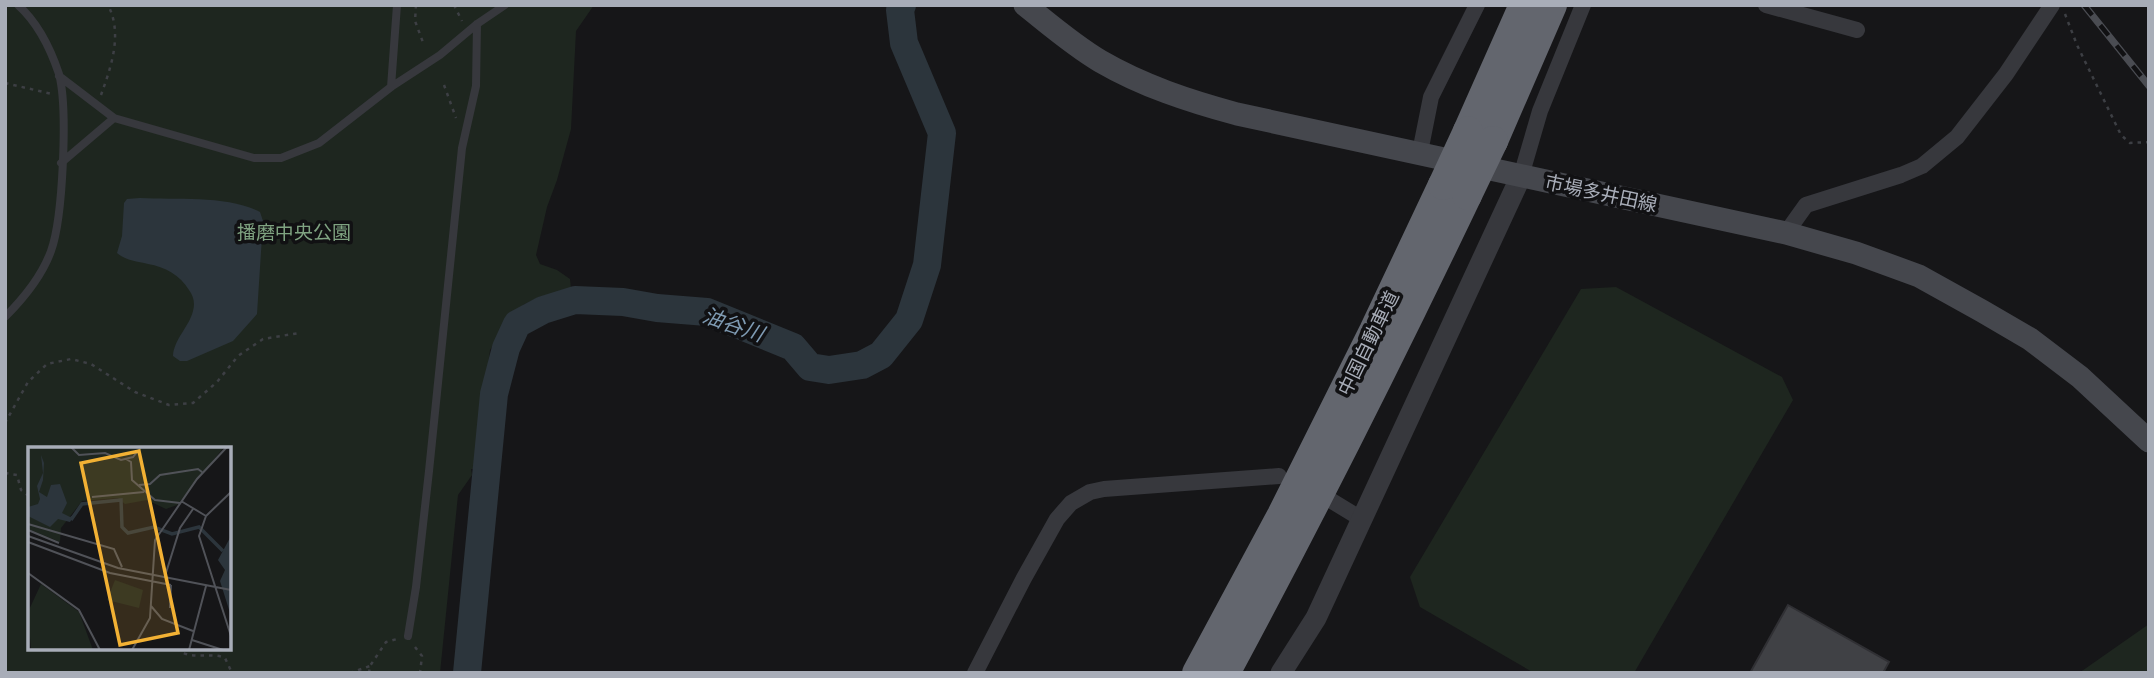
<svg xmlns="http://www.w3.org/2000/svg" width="2154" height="678" font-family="'IBM Plex Sans','Noto Sans JP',sans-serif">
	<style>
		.green { fill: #1e261f; fill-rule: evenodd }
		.water { fill: #2c353c }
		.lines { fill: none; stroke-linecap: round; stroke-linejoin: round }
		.river { stroke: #2c353c; stroke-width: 28 }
		.building { fill: #404145; stroke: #303034; stroke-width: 2 }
		.path { stroke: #3d3f44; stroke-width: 2.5; stroke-dasharray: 3.5 5; stroke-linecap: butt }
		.service { stroke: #37383d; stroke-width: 8 }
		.minor { stroke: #37383d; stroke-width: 16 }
		.tertiary { stroke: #37383d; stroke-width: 21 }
		.secondary { stroke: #45474d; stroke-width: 23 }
		.motorway { stroke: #63666e; stroke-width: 30 }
		.rail-casing { stroke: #4a4c52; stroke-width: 7 }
		.rail { stroke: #111113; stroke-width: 4.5; stroke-dasharray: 13; stroke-linecap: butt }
		.motorway-bridge { stroke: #63666e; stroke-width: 30 }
		.labels { text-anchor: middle; stroke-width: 7; stroke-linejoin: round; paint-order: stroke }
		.street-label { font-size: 19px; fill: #a8adb8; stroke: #111113 }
		.park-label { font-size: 19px; fill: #7fa381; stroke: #111113 }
		.water-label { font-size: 21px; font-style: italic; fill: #7f9bb3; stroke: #111113 }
		.inset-river { fill: none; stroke: #2c353c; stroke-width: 3.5 }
		.inset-road { fill: none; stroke: #505258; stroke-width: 2 }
		.view { fill: #f2b134; fill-opacity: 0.15; stroke: #f2b134; stroke-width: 3.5 }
		.inset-edge { fill: none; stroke: #a8adb8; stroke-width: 3.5 }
	</style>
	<rect width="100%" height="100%" fill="#161618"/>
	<path class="green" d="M 5,5 L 594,5 L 576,31 L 571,129 L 557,180 L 547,207 L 536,255 L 540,264 L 557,270 L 570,279 L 571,289 L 539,297 L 523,305 L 511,316 L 490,350 L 475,469 L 471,469 L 472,475 L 458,495 L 440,673 L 5,673 ZM 30,449 L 229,449 L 229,648 L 30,648 Z
		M 1616,287 L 1782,377 L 1793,400 L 1634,673 L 1534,673 L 1420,607 L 1410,577 L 1581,289 Z
		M 2149,624 L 2149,673 L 2079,673 Z"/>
	<path class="water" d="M 140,198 C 177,200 228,195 260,212 L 263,221 L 257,314 L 233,341 L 187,361 L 180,361 L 173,356 C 174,339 189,327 193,311 C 195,303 194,297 189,290 C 180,275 165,267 148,264 C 137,261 126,261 117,253 L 122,236 L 124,203 L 127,199 Z"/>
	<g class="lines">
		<path class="river" d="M 467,673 L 494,394 L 506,348 L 517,324 L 543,310 L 575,300 L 623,302 L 657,308 L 707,312 L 793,347 L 810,367 L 829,370 L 862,365 L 881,355 L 909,320 L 927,265 L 942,133 L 904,43 L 900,10 L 902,5"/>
	</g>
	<path class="building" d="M 1788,605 L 1889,662 L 1883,673 L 1750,673 Z"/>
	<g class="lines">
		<path class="path" d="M 416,5 L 415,21 L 424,45
			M 454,5 L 462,21
			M 2065,14 L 2077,45 L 2121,135 L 2130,143 L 2149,142
			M 5,83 L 52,94
			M 444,85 L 456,118
			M 101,95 C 111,67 123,34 108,5
			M 5,423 L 28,382 L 47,364 L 71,359 L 91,364 L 135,392 L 169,405 L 193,403 L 217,382 L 238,356 L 263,339 L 299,333
			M 5,473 L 17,475 L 21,490 L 30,497
			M 415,647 L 422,656 L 420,673
			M 177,648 C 190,662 210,651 225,658 L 232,673
			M 279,673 L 306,673
			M 350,673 L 370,666
			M 369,673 L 370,666 L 386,642 L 397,639"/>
		<path class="service" d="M 59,76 L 114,118
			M 391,87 L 397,5
			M 61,163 L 114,118 L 254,158 L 281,158 L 319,143 L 391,87 L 440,55 L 477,24 L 505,5
			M 5,317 C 23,299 42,276 51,251 C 63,218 68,108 59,74 C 51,50 38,23 18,5
			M 408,636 L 416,587 L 429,471 L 462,148 L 476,86 L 477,24"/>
		<path class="minor" d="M 1766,5 L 1857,30
			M 1420,152 L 1431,97 L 1477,5
			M 1521,176 L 1540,111 L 1583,5
			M 1786,233 L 1806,205 L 1901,175 L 1922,166 L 1957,137 L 2006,74 L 2052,5
			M 1327,498 L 1363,520
			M 975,673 L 1024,578 L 1057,519 L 1071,503 L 1090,492 L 1104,489 L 1279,476"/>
		<path class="tertiary" d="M 1281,673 L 1316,618 L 1521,176"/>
		<path class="secondary" d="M 1025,5 C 1049,24 1073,45 1100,61 C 1143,86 1189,101 1237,114 L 1786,233 L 1856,253 L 1919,276 L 1982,311 L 2030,339 L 2080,377 L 2149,441"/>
		<path class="motorway" d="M 1468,131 L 1524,5
			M 1493,141 L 1552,5
			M 1197,673 L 1282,515 L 1374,331 L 1443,185
			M 1225,673 C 1310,515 1390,356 1467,195"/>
		<defs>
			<path id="rail" d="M 2084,5 L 2149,86"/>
		</defs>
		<use href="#rail" class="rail-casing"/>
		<use href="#rail" class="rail"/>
		<path class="motorway-bridge" d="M 1443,185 L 1468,131
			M 1467,195 L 1493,141"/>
	</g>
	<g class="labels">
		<g class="street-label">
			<text transform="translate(1601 193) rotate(12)" y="7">市場多井田線</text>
			<text transform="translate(1368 343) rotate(-64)" y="7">中国自動車道</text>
		</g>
		<g class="park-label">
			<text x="294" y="239">播磨中央公園</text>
		</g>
		<g class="water-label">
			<text transform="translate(733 325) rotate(19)" y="7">油谷川</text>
		</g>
	</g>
	<g transform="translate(28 447)">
		<rect width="203" height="203" fill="#161618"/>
		<path d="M 0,0 L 196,0 L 149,58 L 138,62 L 119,53 L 97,57 L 90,51 L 54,54 L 33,81 L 32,95 L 0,82 ZM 87,133 L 115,143 L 111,161 L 79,153 ZM 13,137 L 51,165 L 65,203 L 3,203 L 0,165 Z" fill="#1e261f"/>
		<path d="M 13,8 L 16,16 L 15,33 L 11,45 L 19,50 L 23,38 L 32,37 L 39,56 L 34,66 L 42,70 L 47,67 L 42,75 L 30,72 L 22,80 L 0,69 L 0,60 L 10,57 L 12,52 L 9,39 L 15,26 ZM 203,89 L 203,169 L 192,134 L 197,123 L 190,113 Z" fill="#2c353c"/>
		<path class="inset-river" d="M 43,73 L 54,57 L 93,53 L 94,80 L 100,86 L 126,80 L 144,87 L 171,80 L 195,104"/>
		<path class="inset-road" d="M 43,0 L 51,8 L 77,6 L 93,13 L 105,10 L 113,0M 98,12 L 103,15 L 104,33 L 127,53 L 152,56M 111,38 L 122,37 L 132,28 L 170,22 L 174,25M 203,45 L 178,69 L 171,89 L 203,189M 64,50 L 116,45M 153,54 L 178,69M 0,77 L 86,102 L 94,120M 0,83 L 31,96M 0,89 L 90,121 L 203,143M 0,95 L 82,126 L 143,138M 0,126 L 51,163 L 72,203M 137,129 L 152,81 L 165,62M 123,159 L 134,172 L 165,184M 142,161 L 143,138M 164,193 L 195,203M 104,203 L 122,171 L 127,93 L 169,32 L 199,0M 161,203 L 178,139"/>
		<path class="view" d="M 111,4 L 150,186 L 92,198 L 53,16 Z"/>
		<rect width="203" height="203" class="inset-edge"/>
	</g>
	<rect width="2154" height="678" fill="none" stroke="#a8adb8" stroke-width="14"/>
</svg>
